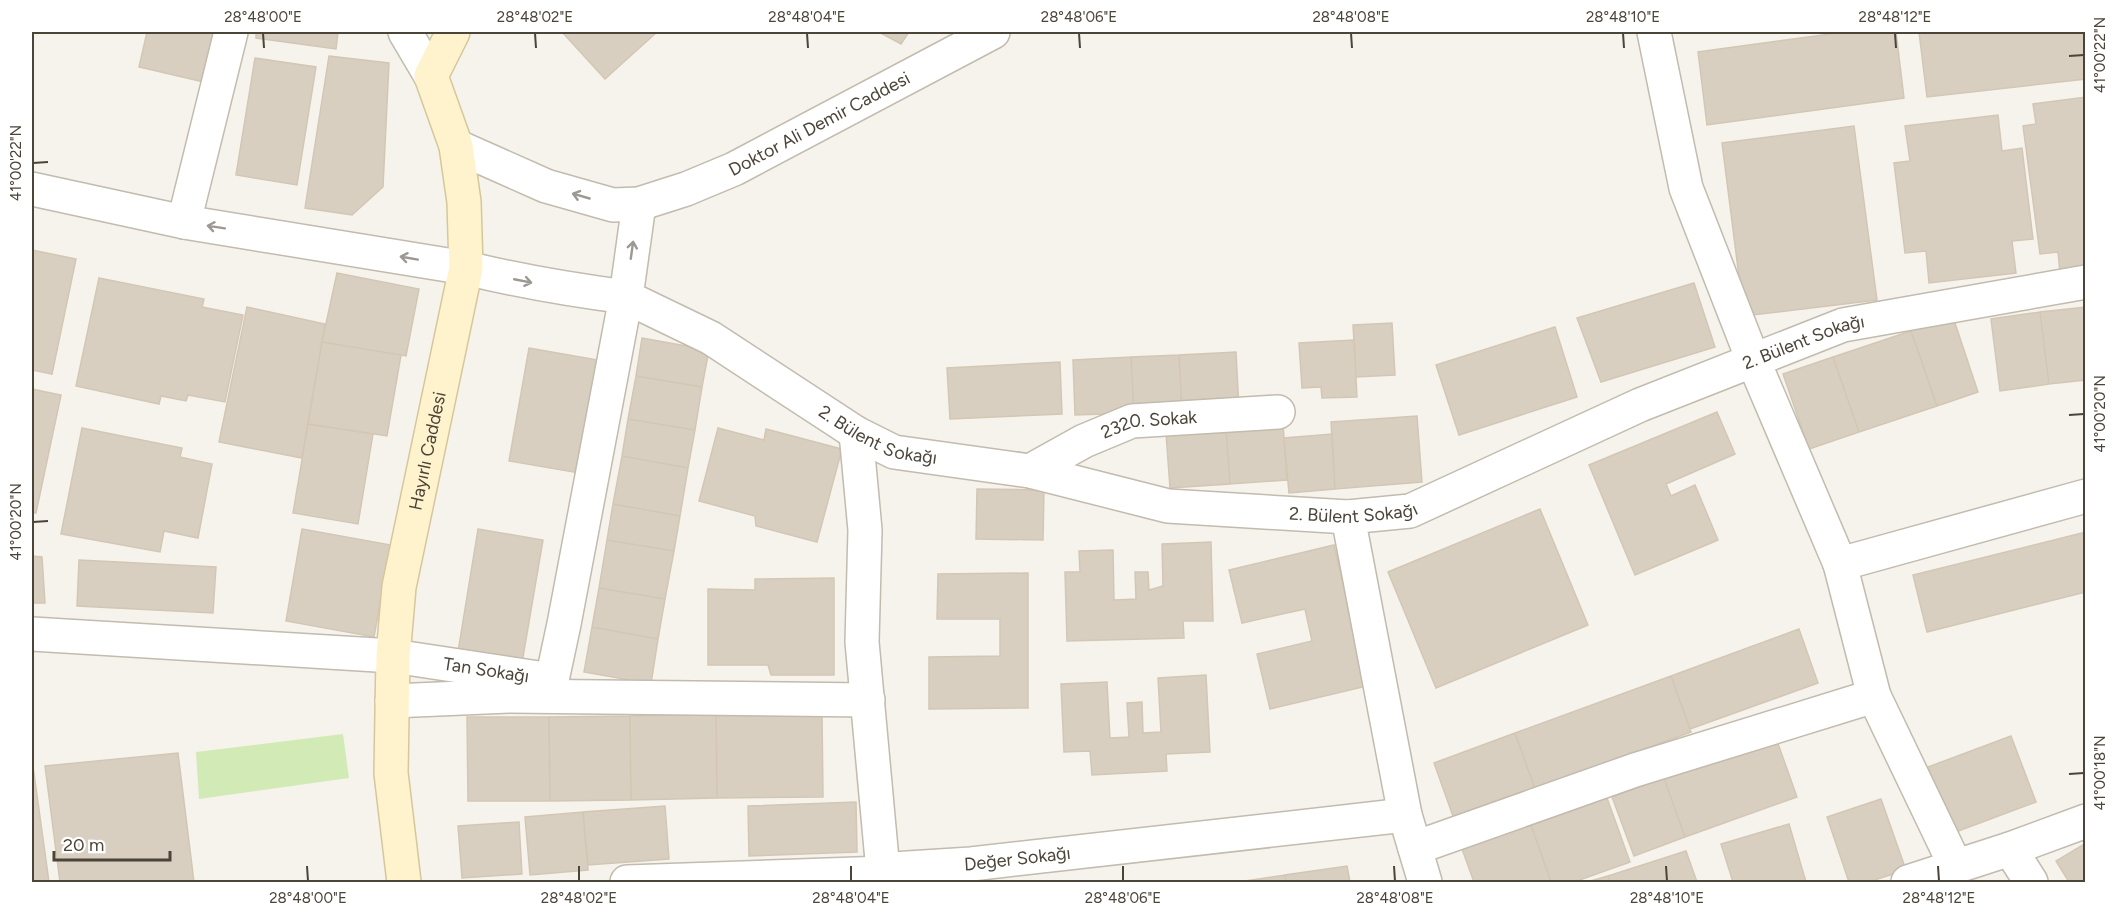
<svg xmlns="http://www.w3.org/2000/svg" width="2117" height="914" font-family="Figtree,sans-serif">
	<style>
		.green { fill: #d2eab5 }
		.building { fill: #d8cfc1; stroke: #d3c7b4; stroke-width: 1.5 }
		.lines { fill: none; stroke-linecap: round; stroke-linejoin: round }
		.minor-casing { stroke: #c2bbae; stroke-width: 36 }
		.tertiary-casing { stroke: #c2bbae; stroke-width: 36 }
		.secondary-casing { stroke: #d6c79b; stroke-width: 36 }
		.minor { stroke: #fff; stroke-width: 33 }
		.tertiary { stroke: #fff; stroke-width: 33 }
		.secondary { stroke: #fff3cd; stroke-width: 33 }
		.oneway { stroke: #9c9892 }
		.ticks { fill: none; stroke: #4b4439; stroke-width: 2 }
		.labels { text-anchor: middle; stroke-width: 5; stroke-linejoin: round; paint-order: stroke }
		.street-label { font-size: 18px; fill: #4b4439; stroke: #fff }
		.neatline { fill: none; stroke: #4b4439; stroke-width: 2 }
		.ticks-label { font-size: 15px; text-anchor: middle; fill: #4b4439 }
	</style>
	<rect width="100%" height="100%" fill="#f6f3ec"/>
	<path class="green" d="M 343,734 L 349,778 L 199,799 L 196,752 Z"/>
	<path class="building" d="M 147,32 L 215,32 L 204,82 L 139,67 Z
		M 256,32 L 338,32 L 336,49 L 256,38 Z
		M 562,32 L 657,32 L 605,79 Z
		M 879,32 L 909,32 L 901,44 Z
		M 1845,32 L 1896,32 L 1904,98 L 1707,125 L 1698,52 Z
		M 1919,32 L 2086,32 L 2086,79 L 1927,97 Z
		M 329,56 L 389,63 L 383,187 L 352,215 L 305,208 Z
		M 255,58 L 316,67 L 297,185 L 236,175 Z
		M 2086,97 L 2086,270 L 2060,273 L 2058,252 L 2040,254 L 2023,126 L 2036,124 L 2033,104 Z
		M 1998,115 L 2002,151 L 2022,148 L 2033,239 L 2012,241 L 2016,273 L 1929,283 L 1926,251 L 1905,253 L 1894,163 L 1910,161 L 1905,126 Z
		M 1854,126 L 1877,300 L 1744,316 L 1722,143 Z
		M 32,250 L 76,259 L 52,374 L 32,370 Z
		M 337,273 L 419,289 L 406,356 L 322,342 Z
		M 99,278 L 204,299 L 202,307 L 243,315 L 225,402 L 188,395 L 186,401 L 161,396 L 159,404 L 76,386 Z
		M 1694,283 L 1715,347 L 1601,382 L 1577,318 Z
		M 247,307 L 325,324 L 302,458 L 219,442 Z
		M 2086,307 L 2086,380 L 2049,384 L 2040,312 Z
		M 2040,312 L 2049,384 L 2000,391 L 1991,319 Z
		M 1953,317 L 1978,392 L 1937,406 L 1911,331 Z
		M 1392,323 L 1395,375 L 1356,377 L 1353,325 Z
		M 1555,327 L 1577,397 L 1459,435 L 1436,365 Z
		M 1911,331 L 1937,406 L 1859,432 L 1833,357 Z
		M 642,338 L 709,350 L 702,387 L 636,376 Z
		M 1354,340 L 1357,397 L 1322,398 L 1321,387 L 1302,388 L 1299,343 Z
		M 322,342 L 401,355 L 387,436 L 308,424 Z
		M 529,348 L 598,360 L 579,473 L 509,461 Z
		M 1236,352 L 1239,409 L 1182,411 L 1179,355 Z
		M 1179,355 L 1182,411 L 1134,413 L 1131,357 Z
		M 1131,357 L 1134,413 L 1075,415 L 1073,360 Z
		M 1833,357 L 1859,432 L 1809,449 L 1783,374 Z
		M 1060,362 L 1062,414 L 950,419 L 947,368 Z
		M 636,376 L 702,387 L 695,430 L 628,419 Z
		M 32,389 L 61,395 L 36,513 L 32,512 Z
		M 1717,412 L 1735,454 L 1666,484 L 1671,496 L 1695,485 L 1718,540 L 1635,575 L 1589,465 Z
		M 1417,416 L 1422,482 L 1335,489 L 1331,422 Z
		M 628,419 L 695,430 L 688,468 L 622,456 Z
		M 308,424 L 373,434 L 358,524 L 293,513 Z
		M 1283,424 L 1287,480 L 1230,484 L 1226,429 Z
		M 82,428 L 182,448 L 180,457 L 212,464 L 198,538 L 164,531 L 160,552 L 61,534 Z
		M 718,428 L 764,440 L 766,429 L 842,449 L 817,542 L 756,526 L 755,516 L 699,501 Z
		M 1226,429 L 1230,484 L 1170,488 L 1166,433 Z
		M 1332,434 L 1335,489 L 1289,493 L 1284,438 Z
		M 622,456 L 688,468 L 680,516 L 613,504 Z
		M 977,489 L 1044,490 L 1043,540 L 976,539 Z
		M 613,504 L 680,516 L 674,551 L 607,540 Z
		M 1540,509 L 1588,625 L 1436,688 L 1388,572 Z
		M 302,529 L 391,545 L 374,637 L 286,621 Z
		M 478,529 L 543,540 L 522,663 L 458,652 Z
		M 2086,532 L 2086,592 L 1927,632 L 1913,575 Z
		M 607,540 L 674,551 L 665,599 L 599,588 Z
		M 1211,542 L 1213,621 L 1183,621 L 1184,638 L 1067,641 L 1065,572 L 1080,572 L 1079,551 L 1113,550 L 1114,600 L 1136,599 L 1135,572 L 1148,572 L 1149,590 L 1163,586 L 1162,544 Z
		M 1334,545 L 1367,686 L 1270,709 L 1257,654 L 1312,641 L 1305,609 L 1242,623 L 1229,570 Z
		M 32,556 L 42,557 L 45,603 L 32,603 Z
		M 79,560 L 216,567 L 213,613 L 77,606 Z
		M 1028,573 L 1028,708 L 929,709 L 929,657 L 1000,656 L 1000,619 L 937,619 L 938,574 Z
		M 834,578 L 834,675 L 771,675 L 768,665 L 708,665 L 708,589 L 755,590 L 755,579 Z
		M 599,588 L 665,599 L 658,639 L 592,627 Z
		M 592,627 L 658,639 L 651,684 L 584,672 Z
		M 1799,629 L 1818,683 L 1690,729 L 1671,676 Z
		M 1206,675 L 1210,752 L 1166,754 L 1167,771 L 1092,775 L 1090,751 L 1064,752 L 1061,684 L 1107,682 L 1110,738 L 1129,737 L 1127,703 L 1142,702 L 1143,733 L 1161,732 L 1158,678 Z
		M 1671,676 L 1691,732 L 1535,789 L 1515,733 Z
		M 822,713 L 823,797 L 717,798 L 716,714 Z
		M 716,714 L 717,798 L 631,800 L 630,716 Z
		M 630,716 L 631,800 L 550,801 L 549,717 Z
		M 467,717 L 549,717 L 550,801 L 468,801 Z
		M 1515,733 L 1535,789 L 1454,819 L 1434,763 Z
		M 2011,736 L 2036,802 L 1953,833 L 1928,767 Z
		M 1776,738 L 1797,797 L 1685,837 L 1664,778 Z
		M 178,753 L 194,882 L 60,882 L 45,766 Z
		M 32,759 L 49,882 L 32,882 Z
		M 1664,778 L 1685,837 L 1634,856 L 1612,797 Z
		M 1607,798 L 1630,862 L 1574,882 L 1551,882 L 1531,825 Z
		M 1881,799 L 1906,870 L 1868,882 L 1849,882 L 1827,817 Z
		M 856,802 L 857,852 L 749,856 L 748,806 Z
		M 665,806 L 669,859 L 588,865 L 583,812 Z
		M 583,812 L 588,870 L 530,875 L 525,817 Z
		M 519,822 L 522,874 L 462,878 L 458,826 Z
		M 1789,824 L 1806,882 L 1733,882 L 1721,844 Z
		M 1531,825 L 1551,882 L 1474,882 L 1462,849 Z
		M 2086,843 L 2086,882 L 2069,882 L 2056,861 Z
		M 1686,851 L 1697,882 L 1610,882 L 1608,876 Z
		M 1347,866 L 1350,882 L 1286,882 L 1285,875 Z
		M 1285,875 L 1286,882 L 1238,882 Z
		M 1608,876 L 1610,882 L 1587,882 Z"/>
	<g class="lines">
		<defs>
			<g id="minor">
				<path d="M 1654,32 L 1686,188 L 1753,360 L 1840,564 L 1874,696 L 1956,867"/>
				<path d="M 32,189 L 184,222 L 466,268"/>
				<path d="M 184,222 L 231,32"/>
				<path d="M 856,433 L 865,530 L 862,642 L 884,882"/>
				<path id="s1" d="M 1030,471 L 1084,441 L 1132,421 L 1278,412"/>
				<path d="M 1348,517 L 1405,815 L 1425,882"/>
				<path d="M 1840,564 L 2086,496"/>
				<path id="s2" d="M 32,634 L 393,656 L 552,680 L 564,624 L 626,297 L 711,338 L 856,433 L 894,452 L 1030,471 L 1168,506 L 1348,517 L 1410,511 L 1640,405 L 1843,325 L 2086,282"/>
				<path d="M 392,701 L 509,696 L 868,700"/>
				<path d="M 1415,848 L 1635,770 L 1874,696"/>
				<path d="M 2010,849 L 2031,882"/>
				<path id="s3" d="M 627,882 L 885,873 L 892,869 L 971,864 L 1405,815"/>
			</g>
			<g id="tertiary">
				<path d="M 405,32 L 431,76"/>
				<path id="s4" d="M 456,146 L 546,186 L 613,205 L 639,204 L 686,189 L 734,169 L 993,32"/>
				<path d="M 466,268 C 519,281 572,290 626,297 L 639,204"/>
				<path d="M 1908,882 L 2010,849 L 2086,821"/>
			</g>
			<g id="secondary">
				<path id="s5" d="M 404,882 L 391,773 L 393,656 L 399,587 L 466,268 L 464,202 L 456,146 L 431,76 L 453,32"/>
			</g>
		</defs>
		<use href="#minor" class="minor-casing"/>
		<use href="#tertiary" class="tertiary-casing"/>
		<use href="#secondary" class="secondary-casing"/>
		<use href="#minor" class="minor"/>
		<use href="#tertiary" class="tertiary"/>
		<use href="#secondary" class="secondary"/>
	</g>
	<defs><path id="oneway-shaft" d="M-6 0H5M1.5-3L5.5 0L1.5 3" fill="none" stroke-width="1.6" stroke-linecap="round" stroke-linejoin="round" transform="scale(1.5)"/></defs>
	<g class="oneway">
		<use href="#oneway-shaft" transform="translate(581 196) rotate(-164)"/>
		<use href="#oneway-shaft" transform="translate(216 227) rotate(-171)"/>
		<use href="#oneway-shaft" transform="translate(632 250) rotate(-82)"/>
		<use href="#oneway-shaft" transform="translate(409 258) rotate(-170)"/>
		<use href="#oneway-shaft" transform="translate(523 281) rotate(11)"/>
	</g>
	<path class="ticks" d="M 263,33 L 264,48M 535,33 L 536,48M 807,33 L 808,48M 1079,33 L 1080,48M 1351,33 L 1352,48M 1623,33 L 1624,48M 1895,33 L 1896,48M 2069,56 L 2084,55M 33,163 L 48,162M 2069,415 L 2084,414M 33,522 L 48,521M 2069,774 L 2084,773M 307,866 L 308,881M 579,866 L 579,881M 851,866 L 851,881M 1123,866 L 1123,881M 1394,866 L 1395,881M 1666,866 L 1667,881M 1938,866 L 1939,881"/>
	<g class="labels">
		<g class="street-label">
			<text dy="6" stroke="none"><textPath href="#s4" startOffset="392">Doktor Ali Demir Caddesi</textPath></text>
			<text dy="6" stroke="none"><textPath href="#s2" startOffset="2174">2. Bülent Sokağı</textPath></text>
			<text dy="6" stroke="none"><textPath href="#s1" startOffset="130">2320. Sokak</textPath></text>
			<text dy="6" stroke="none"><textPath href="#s2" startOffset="1202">2. Bülent Sokağı</textPath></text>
			<text dy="6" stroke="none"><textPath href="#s5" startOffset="435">Hayırlı Caddesi</textPath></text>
			<text dy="6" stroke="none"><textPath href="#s2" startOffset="1688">2. Bülent Sokağı</textPath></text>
			<text dy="6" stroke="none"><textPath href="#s2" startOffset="456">Tan Sokağı</textPath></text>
			<text dy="6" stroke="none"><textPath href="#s3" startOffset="392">Değer Sokağı</textPath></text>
		</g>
	</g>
	<rect width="2117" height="914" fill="none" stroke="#ffffff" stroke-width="66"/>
	<path d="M54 851v9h116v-9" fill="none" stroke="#4b4439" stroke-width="3"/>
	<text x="63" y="851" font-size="18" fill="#4b4439" stroke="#ffffff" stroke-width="4.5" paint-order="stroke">20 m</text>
	<rect x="33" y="33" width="2051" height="848" class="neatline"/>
	<g class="ticks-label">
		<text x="263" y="22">28°48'00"E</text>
		<text x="535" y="22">28°48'02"E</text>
		<text x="807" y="22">28°48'04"E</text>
		<text x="1079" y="22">28°48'06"E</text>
		<text x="1351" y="22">28°48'08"E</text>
		<text x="1623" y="22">28°48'10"E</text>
		<text x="1895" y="22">28°48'12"E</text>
		<text transform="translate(2100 55) rotate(-90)" y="5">41°00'22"N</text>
		<text transform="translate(16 163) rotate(-90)" y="5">41°00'22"N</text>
		<text transform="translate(2100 414) rotate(-90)" y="5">41°00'20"N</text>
		<text transform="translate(16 522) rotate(-90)" y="5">41°00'20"N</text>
		<text transform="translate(2100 773) rotate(-90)" y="5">41°00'18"N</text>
		<text x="308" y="903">28°48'00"E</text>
		<text x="579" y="903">28°48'02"E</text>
		<text x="851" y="903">28°48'04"E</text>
		<text x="1123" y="903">28°48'06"E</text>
		<text x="1395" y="903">28°48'08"E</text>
		<text x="1667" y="903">28°48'10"E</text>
		<text x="1939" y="903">28°48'12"E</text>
	</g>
</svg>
